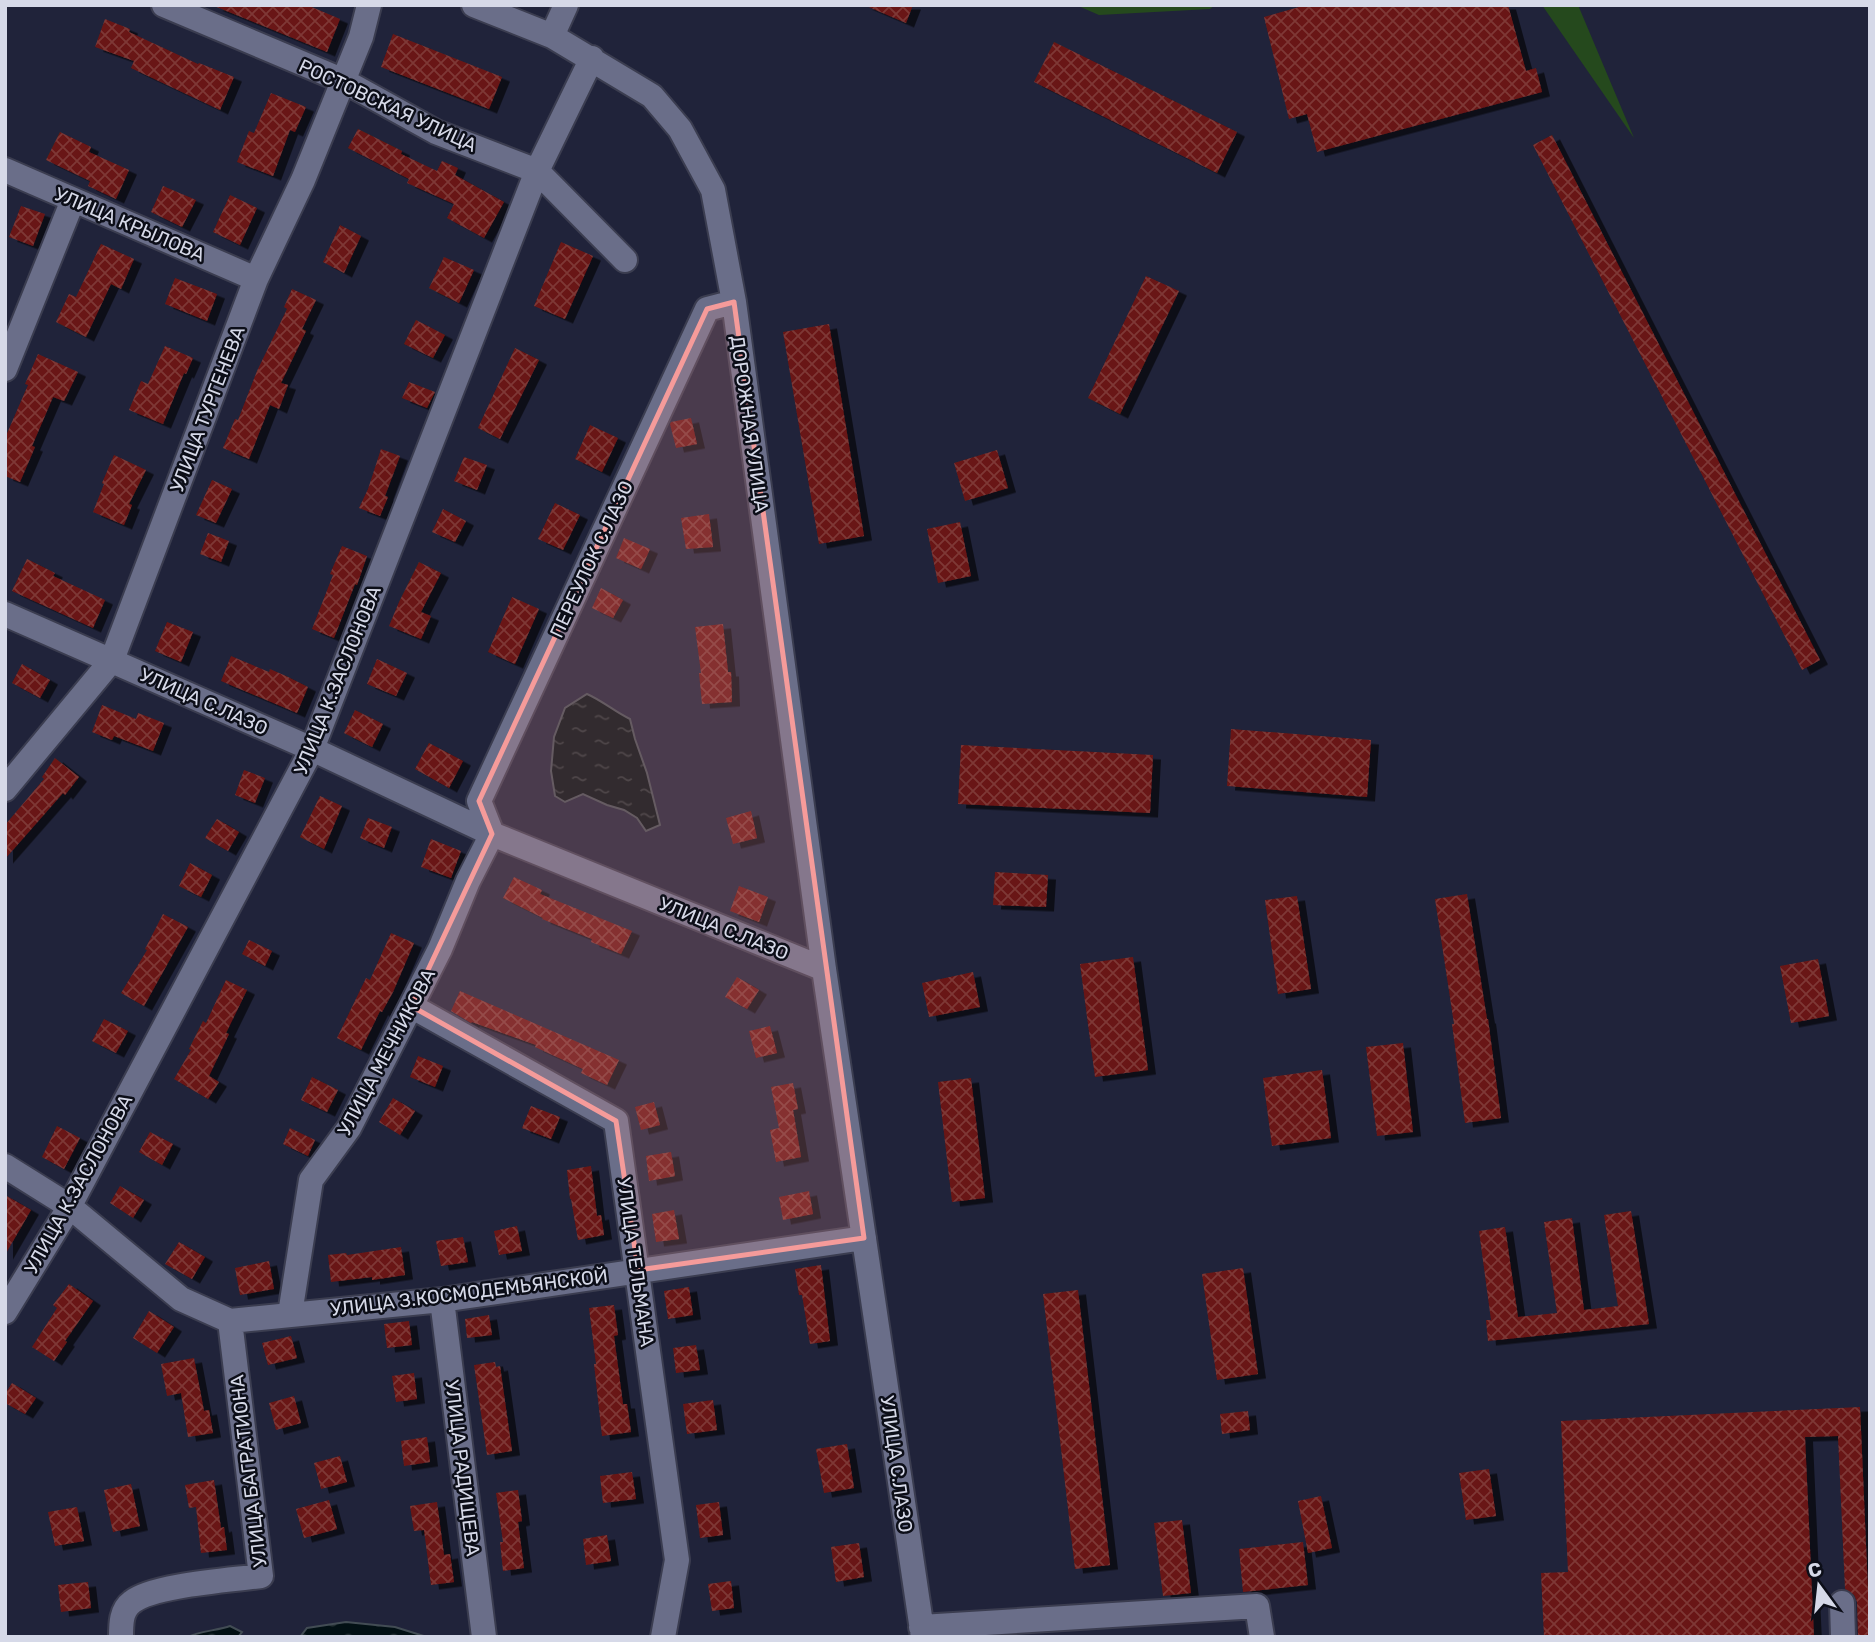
<svg xmlns="http://www.w3.org/2000/svg" width="1875" height="1642" font-family="Rubik,sans-serif">
	<style>
		.grass { fill: #25491d }
		.water { fill: url(#water-ripples); stroke: #424c54; stroke-width: 2 }
		.building { fill: url(#building-cross-hatch); filter: url(#shadow) }
		.lines { fill: none; stroke-linecap: round; stroke-linejoin: round }
		.minor-casing { stroke: #3b3d50; stroke-width: 28 }
		.minor { stroke: #6a6e89; stroke-width: 24 }
		.marked { fill: #f59b9a; fill-opacity: 0.2; stroke: #f59b9a; stroke-width: 5; stroke-linejoin: round }
		.labels { text-anchor: middle; stroke-width: 5; stroke-linejoin: round; paint-order: stroke }
		.street-label { font-size: 19px; fill: #d6d9e8; stroke: #0c0e18 }
	</style>
	<defs>
		<pattern id="water-ripples" width="26" height="14" patternUnits="userSpaceOnUse" patternTransform="scale(1.75)"><rect width="26" height="14" fill="#021014"/><path d="M2 4q2-2 4 0t4 0M15 11q2-2 4 0t4 0" fill="none" stroke="#263236"/></pattern>
		<pattern id="building-cross-hatch" width="8" height="8" patternUnits="userSpaceOnUse" patternTransform="scale(1.75)"><rect width="8" height="8" fill="#691714"/><path d="M0 0l8 8M0 8l8-8" fill="none" stroke="#7e3836"/></pattern>
		<filter id="shadow"><feDropShadow dx="8" dy="4.5" stdDeviation="0" flood-color="#0009"/></filter>
	</defs>
	<rect width="100%" height="100%" fill="#20233a"/>
	<path class="grass" d="M 1076,5 L 1215,5 L 1210,9 L 1099,15 Z
		M 1542,5 L 1578,5 L 1634,138 Z"/>
	<path class="water" d="M 587,694 C 603,701 615,712 630,719 L 635,739 L 647,773 L 660,825 L 646,831 L 637,818 L 624,810 L 607,805 L 583,794 L 565,802 L 555,796 L 551,771 L 554,737 L 565,708 Z
		M 346,1622 L 395,1627 L 427,1637 L 300,1637 L 307,1628 Z
		M 230,1626 L 242,1632 L 238,1637 L 188,1637 C 196,1632 219,1630 230,1626 Z"/>
	<path class="building" d="M 307,5 L 340,19 L 327,52 L 214,6 Z
		M 864,5 L 913,5 L 906,23 Z
		M 1306,5 L 1508,5 L 1526,71 L 1536,68 L 1542,92 L 1317,152 L 1307,114 L 1289,119 L 1264,17 Z
		M 105,19 L 130,29 L 129,32 L 198,64 L 199,63 L 234,77 L 220,110 L 131,68 L 134,61 L 95,47 Z
		M 393,34 L 502,77 L 489,109 L 381,67 Z
		M 1054,42 L 1237,132 L 1217,173 L 1034,82 Z
		M 271,93 L 306,107 L 295,132 L 290,130 L 273,176 L 237,162 L 249,131 L 254,133 Z
		M 358,129 L 402,151 L 401,154 L 437,171 L 442,161 L 458,168 L 455,175 L 504,202 L 484,238 L 447,218 L 454,204 L 407,183 L 409,179 L 348,148 Z
		M 60,132 L 91,147 L 89,152 L 129,170 L 116,199 L 88,186 L 90,181 L 46,160 Z
		M 1552,135 L 1820,660 L 1802,670 L 1533,145 Z
		M 163,186 L 196,200 L 182,227 L 151,212 Z
		M 230,195 L 257,208 L 240,245 L 213,232 Z
		M 21,206 L 45,214 L 33,246 L 9,237 Z
		M 340,225 L 361,236 L 344,273 L 323,262 Z
		M 561,242 L 593,256 L 565,319 L 534,306 Z
		M 101,244 L 134,259 L 121,289 L 111,284 L 86,337 L 56,322 L 69,294 L 76,297 Z
		M 444,257 L 474,270 L 459,303 L 429,288 Z
		M 1146,276 L 1179,291 L 1120,414 L 1088,398 Z
		M 175,278 L 217,294 L 207,321 L 165,304 Z
		M 292,289 L 316,300 L 302,329 L 306,331 L 281,383 L 288,385 L 279,409 L 270,405 L 249,459 L 223,448 L 235,419 L 238,420 L 257,371 L 287,309 L 284,307 Z
		M 416,320 L 445,335 L 433,358 L 404,344 Z
		M 829,324 L 864,536 L 819,544 L 783,332 Z
		M 165,346 L 193,358 L 186,374 L 184,373 L 163,424 L 129,410 L 141,381 L 148,384 Z
		M 515,348 L 539,360 L 500,439 L 478,428 Z
		M 38,354 L 78,372 L 64,401 L 53,397 L 32,446 L 35,447 L 20,482 L 5,476 L 5,438 L 28,385 L 25,384 Z
		M 409,382 L 435,392 L 427,408 L 402,398 Z
		M 691,418 L 697,444 L 676,448 L 670,424 L 671,422 Z
		M 590,425 L 618,438 L 602,472 L 575,459 Z
		M 381,449 L 400,456 L 385,496 L 388,497 L 380,516 L 359,508 L 368,489 Z
		M 997,450 L 1008,488 L 965,501 L 954,463 Z
		M 114,455 L 146,470 L 129,504 L 132,505 L 124,525 L 93,512 L 104,484 L 102,483 Z
		M 464,457 L 487,465 L 477,490 L 454,481 Z
		M 212,480 L 232,489 L 216,523 L 196,515 Z
		M 555,503 L 580,515 L 563,550 L 538,539 Z
		M 443,509 L 466,521 L 455,542 L 432,532 Z
		M 709,514 L 713,547 L 686,549 L 681,518 Z
		M 960,522 L 971,576 L 938,583 L 927,529 Z
		M 208,533 L 229,541 L 221,562 L 200,554 Z
		M 624,538 L 650,549 L 641,569 L 616,558 Z
		M 342,546 L 367,556 L 357,585 L 355,584 L 334,638 L 312,629 L 333,575 L 330,574 Z
		M 27,559 L 55,573 L 53,576 L 105,600 L 93,628 L 12,591 Z
		M 419,562 L 441,573 L 421,612 L 431,616 L 421,639 L 389,626 L 399,602 Z
		M 601,588 L 623,600 L 613,618 L 592,608 Z
		M 512,597 L 539,609 L 515,664 L 488,652 Z
		M 167,622 L 193,632 L 181,662 L 155,651 Z
		M 723,624 L 728,672 L 731,672 L 732,702 L 702,704 L 699,673 L 701,673 L 695,627 Z
		M 231,656 L 269,672 L 270,669 L 286,676 L 308,687 L 297,713 L 221,681 Z
		M 377,659 L 407,673 L 396,696 L 367,684 Z
		M 22,664 L 50,680 L 40,698 L 12,683 Z
		M 102,705 L 136,719 L 138,713 L 164,723 L 153,751 L 114,736 L 112,740 L 92,732 Z
		M 355,710 L 383,724 L 372,747 L 344,733 Z
		M 1231,729 L 1371,740 L 1367,797 L 1227,786 Z
		M 429,743 L 463,761 L 449,788 L 415,769 Z
		M 961,745 L 1153,755 L 1150,813 L 958,804 Z
		M 55,758 L 79,777 L 65,795 L 63,793 L 5,859 L 5,825 L 44,779 L 42,777 Z
		M 244,770 L 265,778 L 255,803 L 235,795 Z
		M 320,796 L 342,806 L 324,849 L 300,837 Z
		M 751,811 L 757,838 L 733,844 L 726,818 Z
		M 368,818 L 392,827 L 384,848 L 360,838 Z
		M 217,819 L 239,832 L 228,851 L 205,838 Z
		M 431,839 L 461,851 L 451,878 L 421,867 Z
		M 190,863 L 212,875 L 201,897 L 179,886 Z
		M 995,872 L 1048,875 L 1046,907 L 993,905 Z
		M 514,877 L 542,890 L 540,894 L 632,931 L 621,954 L 591,942 L 592,939 L 542,919 L 543,918 L 503,898 Z
		M 739,886 L 768,897 L 759,922 L 730,911 Z
		M 1467,894 L 1487,1019 L 1488,1019 L 1501,1118 L 1465,1123 L 1452,1024 L 1454,1024 L 1435,899 Z
		M 1297,896 L 1311,989 L 1278,994 L 1265,900 Z
		M 163,914 L 188,927 L 144,1006 L 121,993 L 147,950 L 145,949 Z
		M 391,933 L 414,943 L 393,992 L 382,1012 L 380,1011 L 361,1050 L 337,1038 L 366,978 L 370,980 Z
		M 249,940 L 272,951 L 265,966 L 242,954 Z
		M 1133,957 L 1148,1070 L 1095,1077 L 1080,964 Z
		M 1818,959 L 1829,1016 L 1791,1023 L 1780,966 Z
		M 973,972 L 980,1007 L 929,1017 L 922,983 Z
		M 737,977 L 759,990 L 747,1009 L 725,997 Z
		M 226,980 L 247,990 L 226,1033 L 229,1034 L 209,1076 L 219,1082 L 208,1099 L 174,1079 L 191,1050 L 189,1049 L 203,1021 L 206,1023 Z
		M 460,991 L 619,1060 L 607,1085 L 581,1073 L 583,1069 L 535,1047 L 536,1045 L 472,1022 L 471,1023 L 451,1011 Z
		M 104,1019 L 128,1031 L 116,1053 L 92,1041 Z
		M 770,1026 L 777,1053 L 756,1058 L 749,1031 Z
		M 1403,1043 L 1413,1132 L 1377,1136 L 1366,1047 Z
		M 418,1056 L 443,1066 L 435,1087 L 410,1077 Z
		M 1322,1070 L 1331,1138 L 1272,1146 L 1263,1078 Z
		M 312,1077 L 338,1090 L 327,1112 L 301,1100 Z
		M 971,1078 L 985,1198 L 952,1202 L 938,1082 Z
		M 793,1083 L 798,1109 L 793,1110 L 801,1157 L 776,1162 L 770,1130 L 779,1128 L 771,1087 Z
		M 393,1098 L 415,1111 L 400,1135 L 379,1122 Z
		M 654,1102 L 660,1125 L 641,1130 L 635,1107 Z
		M 531,1106 L 560,1117 L 551,1139 L 522,1128 Z
		M 57,1126 L 80,1138 L 64,1169 L 42,1157 Z
		M 290,1128 L 315,1140 L 308,1156 L 283,1144 Z
		M 150,1132 L 173,1144 L 162,1165 L 139,1152 Z
		M 671,1152 L 675,1176 L 649,1181 L 646,1156 Z
		M 591,1166 L 597,1216 L 601,1215 L 604,1235 L 578,1240 L 571,1199 L 570,1199 L 567,1170 Z
		M 120,1186 L 144,1200 L 133,1218 L 110,1203 Z
		M 809,1191 L 813,1214 L 783,1220 L 779,1197 Z
		M 5,1195 L 31,1210 L 5,1255 Z
		M 674,1210 L 679,1239 L 656,1242 L 652,1214 Z
		M 1631,1211 L 1649,1324 L 1488,1341 L 1486,1320 L 1491,1320 L 1479,1231 L 1505,1227 L 1518,1317 L 1557,1313 L 1544,1222 L 1572,1218 L 1584,1310 L 1618,1306 L 1604,1215 Z
		M 517,1226 L 522,1251 L 499,1255 L 494,1231 Z
		M 463,1237 L 468,1262 L 441,1266 L 436,1241 Z
		M 179,1242 L 205,1257 L 192,1279 L 165,1264 Z
		M 401,1247 L 405,1275 L 372,1280 L 372,1277 L 331,1282 L 328,1255 L 346,1253 L 347,1255 Z
		M 269,1261 L 274,1289 L 240,1295 L 235,1268 Z
		M 821,1265 L 830,1341 L 810,1344 L 802,1295 L 799,1295 L 795,1269 Z
		M 1243,1268 L 1258,1374 L 1217,1380 L 1202,1274 Z
		M 69,1284 L 93,1301 L 65,1341 L 67,1342 L 54,1361 L 32,1347 L 57,1308 L 53,1305 Z
		M 689,1287 L 693,1315 L 668,1319 L 664,1291 Z
		M 1078,1290 L 1110,1565 L 1075,1569 L 1043,1294 Z
		M 614,1305 L 618,1335 L 614,1336 L 623,1404 L 627,1404 L 631,1432 L 602,1436 L 594,1364 L 596,1364 L 589,1308 Z
		M 149,1311 L 174,1327 L 157,1353 L 133,1338 Z
		M 489,1315 L 492,1335 L 467,1338 L 465,1319 Z
		M 409,1321 L 412,1345 L 387,1348 L 384,1324 Z
		M 291,1336 L 297,1358 L 268,1365 L 262,1343 Z
		M 696,1345 L 700,1370 L 676,1373 L 673,1348 Z
		M 194,1358 L 204,1411 L 209,1410 L 213,1433 L 188,1437 L 181,1393 L 167,1396 L 161,1364 Z
		M 495,1362 L 496,1367 L 500,1366 L 512,1451 L 487,1455 L 474,1365 Z
		M 414,1373 L 417,1399 L 396,1402 L 392,1376 Z
		M 12,1383 L 36,1398 L 25,1414 L 5,1403 L 5,1394 Z
		M 294,1396 L 301,1423 L 276,1430 L 269,1403 Z
		M 713,1400 L 717,1430 L 687,1434 L 683,1404 Z
		M 1860,1407 L 1870,1637 L 1858,1637 L 1857,1602 L 1854,1595 L 1845,1589 L 1838,1436 L 1805,1437 L 1814,1637 L 1544,1637 L 1541,1573 L 1568,1572 L 1561,1421 Z
		M 1248,1411 L 1250,1430 L 1222,1434 L 1220,1414 Z
		M 427,1437 L 430,1462 L 404,1466 L 401,1441 Z
		M 847,1444 L 854,1488 L 824,1493 L 816,1449 Z
		M 340,1456 L 347,1482 L 321,1489 L 314,1463 Z
		M 1489,1469 L 1496,1516 L 1466,1520 L 1459,1473 Z
		M 632,1472 L 636,1499 L 603,1503 L 600,1476 Z
		M 214,1480 L 221,1528 L 224,1527 L 227,1550 L 201,1553 L 196,1507 L 189,1508 L 185,1485 Z
		M 131,1484 L 140,1526 L 113,1532 L 104,1490 Z
		M 518,1490 L 522,1521 L 518,1522 L 524,1568 L 503,1571 L 500,1542 L 503,1542 L 496,1493 Z
		M 1321,1496 L 1332,1548 L 1308,1553 L 1298,1501 Z
		M 329,1500 L 337,1529 L 304,1538 L 296,1509 Z
		M 437,1502 L 444,1555 L 450,1554 L 454,1582 L 431,1585 L 424,1530 L 414,1531 L 410,1506 Z
		M 719,1502 L 723,1535 L 700,1538 L 696,1505 Z
		M 77,1507 L 84,1541 L 55,1546 L 48,1512 Z
		M 1182,1520 L 1191,1593 L 1163,1596 L 1154,1523 Z
		M 607,1535 L 611,1561 L 586,1565 L 583,1539 Z
		M 1303,1542 L 1308,1585 L 1243,1592 L 1239,1549 Z
		M 859,1543 L 864,1577 L 836,1582 L 831,1547 Z
		M 731,1581 L 734,1608 L 712,1611 L 708,1584 Z
		M 88,1582 L 91,1608 L 61,1612 L 58,1585 Z"/>
	<g class="lines">
		<defs>
			<path id="minor" d="M 164,5 L 344,81 L 436,132 L 537,171 L 625,260
				M 474,5 L 552,36 L 652,96 L 680,129 L 713,190 L 734,302 L 824,969 L 923,1637
				M 552,36 L 566,5
				M 5,170 L 256,279
				M 5,369 L 73,200
				M 5,614 L 312,749 L 492,834 L 824,969
				M 5,789 L 112,660 L 256,279 L 303,180 L 361,37 L 369,5
				M 411,1006 L 616,1121 L 677,1560 L 663,1637
				M 5,1166 L 69,1206 L 181,1299 L 230,1321 L 442,1300 L 864,1238
				M 442,1300 L 484,1637
				M 5,1312 L 67,1211 L 312,749 L 537,171 L 592,58
				M 290,1314 L 311,1180 L 349,1128 L 440,949 L 468,881 L 492,834 L 479,801 L 707,309 L 734,302
				M 1842,1603 L 1843,1637
				M 921,1627 L 1257,1606 L 1262,1637
				M 121,1637 C 121,1624 121,1610 132,1602 C 153,1585 232,1580 261,1576 L 230,1321"/>
		</defs>
		<use href="#minor" class="minor-casing"/>
		<use href="#minor" class="minor"/>
	</g>
	<path class="marked" d="M 734,302 L 864,1238 L 638,1270 L 616,1121 L 411,1006 L 492,834 L 479,801 L 707,309 Z"/>
	<g class="labels">
		<g class="street-label">
			<text transform="translate(388 105) rotate(25)" y="7">РОСТОВСКАЯ УЛИЦА</text>
			<text transform="translate(130 224) rotate(23)" y="7">УЛИЦА КРЫЛОВА</text>
			<text transform="translate(207 409) rotate(-69)" y="7">УЛИЦА ТУРГЕНЕВА</text>
			<text transform="translate(750 424) rotate(82)" y="7">ДОРОЖНАЯ УЛИЦА</text>
			<text transform="translate(591 559) rotate(-65)" y="7">ПЕРЕУЛОК С.ЛАЗО</text>
			<text transform="translate(337 680) rotate(-68)" y="7">УЛИЦА К.ЗАСЛОНОВА</text>
			<text transform="translate(204 701) rotate(24)" y="7">УЛИЦА С.ЛАЗО</text>
			<text transform="translate(724 928) rotate(22)" y="7">УЛИЦА С.ЛАЗО</text>
			<text transform="translate(386 1052) rotate(-62)" y="7">УЛИЦА МЕЧНИКОВА</text>
			<text transform="translate(78 1184) rotate(-61)" y="7">УЛИЦА К.ЗАСЛОНОВА</text>
			<text transform="translate(636 1262) rotate(82)" y="7">УЛИЦА ТЕЛЬМАНА</text>
			<text transform="translate(469 1292) rotate(-7)" y="7">УЛИЦА З.КОСМОДЕМЬЯНСКОЙ</text>
			<text transform="translate(897 1464) rotate(82)" y="7">УЛИЦА С.ЛАЗО</text>
			<text transform="translate(463 1468) rotate(83)" y="7">УЛИЦА РАДИЩЕВА</text>
			<text transform="translate(248 1471) rotate(-97)" y="7">УЛИЦА БАГРАТИОНА</text>
		</g>
	</g>
	<rect width="1875" height="1642" fill="none" stroke="#d6d9e8" stroke-width="14"/>
	<g transform="translate(1819 1586) rotate(345)" stroke="#0c0e18" stroke-width="5" paint-order="stroke">
	<path d="M0-5L12 26L0 18L-12 26Z" fill="#d6d9e8"/>
	<text y="-10" font-size="19" font-weight="bold" text-anchor="middle" fill="#d6d9e8">С</text>
	</g>
</svg>
